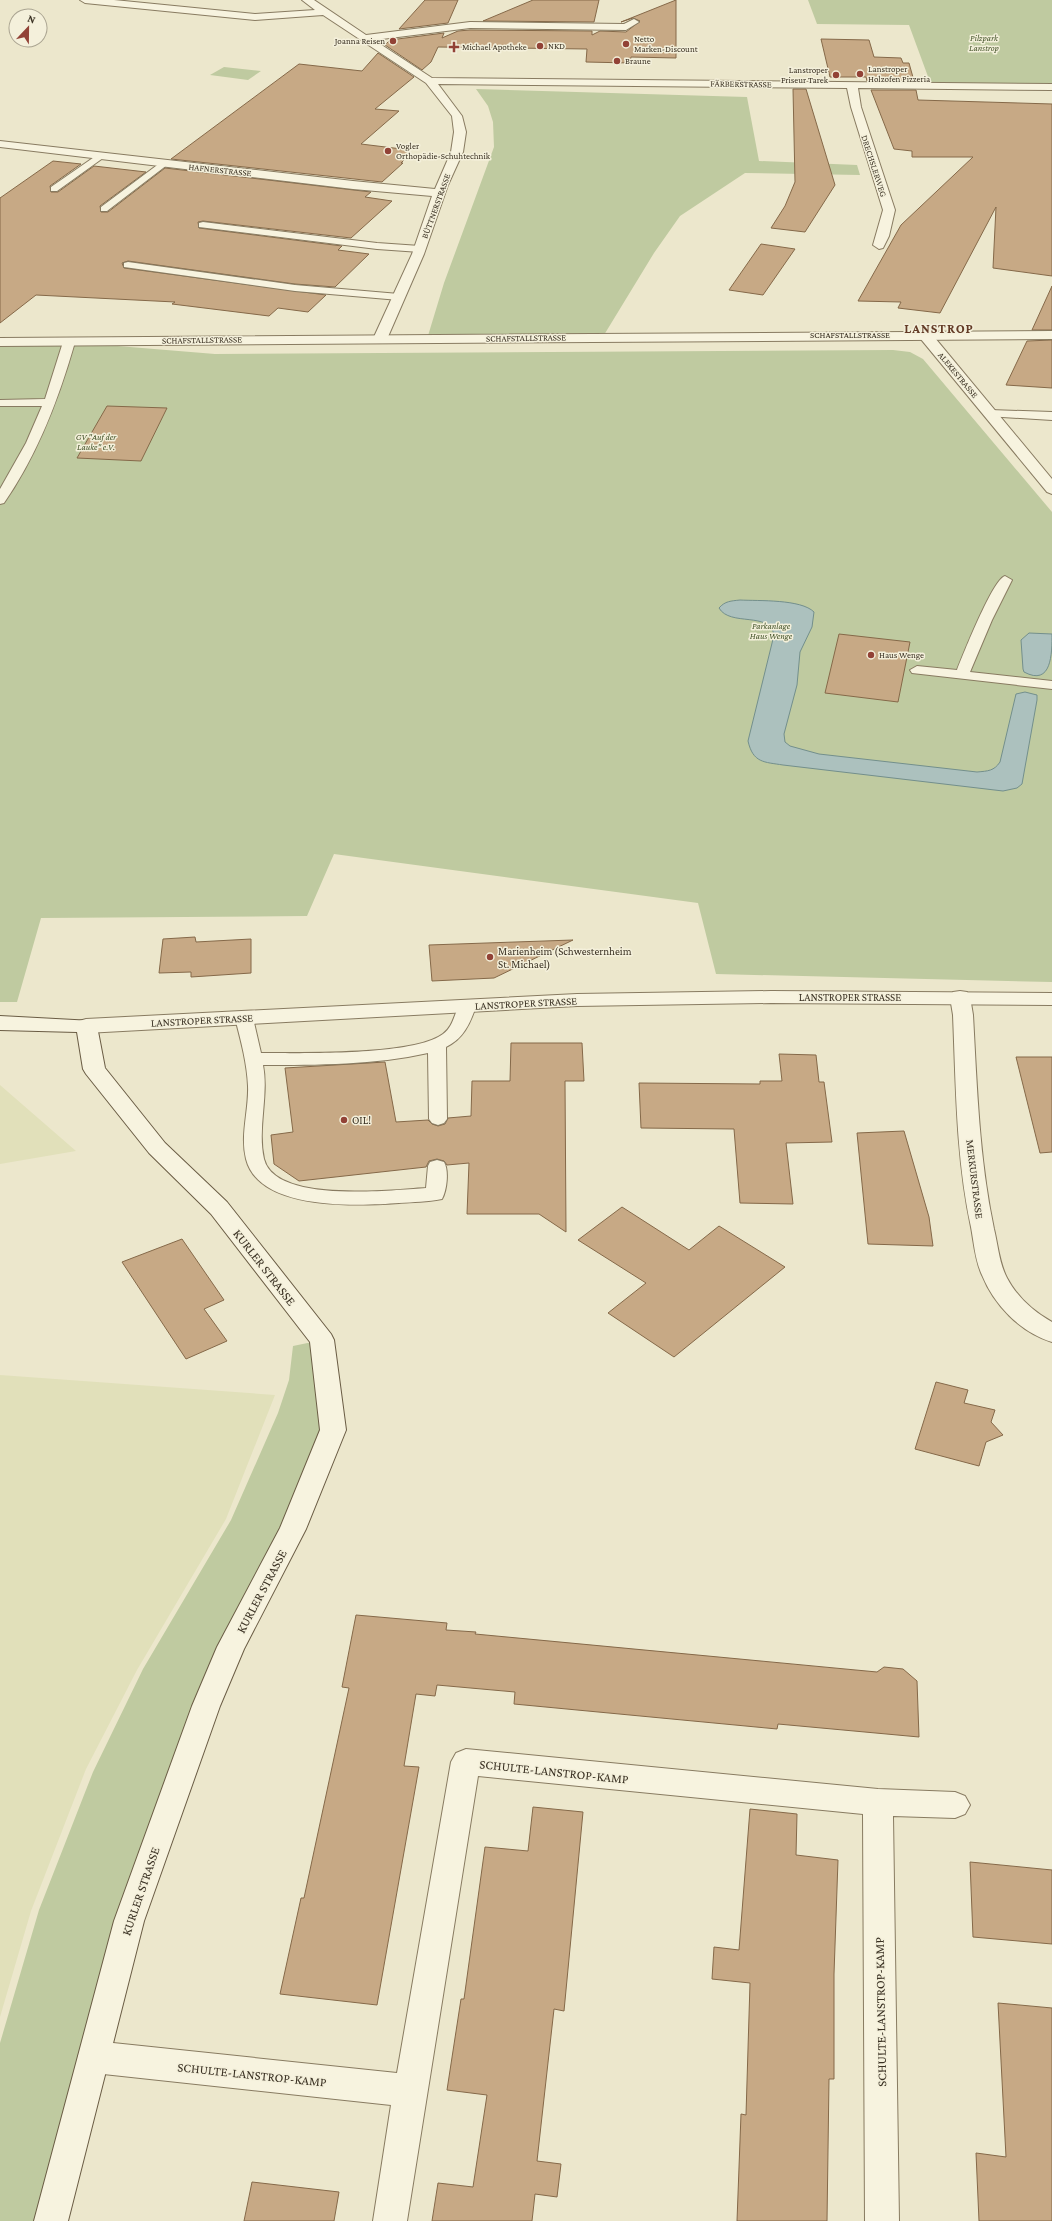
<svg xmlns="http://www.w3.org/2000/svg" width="1052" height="2221" font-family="'Crimson Pro',serif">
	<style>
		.farmland { fill: #e1e0ba }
		.green { fill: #bfcaa0 }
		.water { fill: #acc1be; stroke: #738f8c }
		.building { fill: #c7a985; stroke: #856949 }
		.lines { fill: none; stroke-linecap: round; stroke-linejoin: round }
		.service-casing { stroke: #887b61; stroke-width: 2 }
		.minor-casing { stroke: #887b61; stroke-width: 2 }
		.tertiary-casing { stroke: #887b61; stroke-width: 2 }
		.secondary-casing { stroke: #6a5c44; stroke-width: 2 }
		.service { fill: #f7f3df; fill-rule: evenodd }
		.minor { fill: #f7f3df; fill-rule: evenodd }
		.tertiary { fill: #f7f3df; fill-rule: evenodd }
		.secondary { fill: #f7f3df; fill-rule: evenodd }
		.poi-dot { fill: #924236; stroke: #f4f0db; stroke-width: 1.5 }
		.labels { text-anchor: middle; stroke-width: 3; stroke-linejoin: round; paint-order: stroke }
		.far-park-label { font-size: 9px; font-style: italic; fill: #45542b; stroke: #f4f0db }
		.far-poi-label { font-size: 9px; fill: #3a3123; stroke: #f4f0db; text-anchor: start }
		.far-street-label { font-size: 9px; fill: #3a3123; stroke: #f4f0db }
		.poi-label { font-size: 11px; fill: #3a3123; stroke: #f4f0db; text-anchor: start }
		.street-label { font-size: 11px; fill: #3a3123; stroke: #f4f0db }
		.far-district-label { font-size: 13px; font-weight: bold; letter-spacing: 1px; fill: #633b26; stroke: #f4f0db }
		.near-street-label { font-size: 13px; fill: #3a3123; stroke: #f4f0db }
	</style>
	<rect width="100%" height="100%" fill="#ece7cc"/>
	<path class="farmland" d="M 0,1085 L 76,1151 L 0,1164 Z
		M 0,1375 L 275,1395 L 226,1519 L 137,1670 L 86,1769 L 31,1911 L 0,2017 Z"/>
	<path class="green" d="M 808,0 L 1052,0 L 1052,87 L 963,86 L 930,82 L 909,25 L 817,24 Z
		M 224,67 L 261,71 L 248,80 L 210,75 Z
		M 476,89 L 747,97 L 759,161 L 857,165 L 860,175 L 745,173 L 680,216 L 654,253 L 604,335 L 427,339 L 444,283 L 494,147 L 493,122 L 488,106 Z
		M 0,342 L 69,342 L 215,354 L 893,350 L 910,352 L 923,359 L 1052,512 L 1052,982 L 716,974 L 698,903 L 334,854 L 307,916 L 41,918 L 17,1002 L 0,1002 Z
		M 322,1340 L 333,1430 L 206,1706 L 51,2221 L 0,2221 L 0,2043 L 39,1910 L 93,1772 L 143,1669 L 231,1520 L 278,1413 L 289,1380 L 293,1346 Z"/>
	<path class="water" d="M 740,600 C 759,601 801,599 814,612 L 812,627 L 800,652 L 797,685 L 784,734 L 785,742 L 790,746 L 819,754 L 977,772 C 988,771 994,771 1000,762 L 1016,694 L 1025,692 L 1037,695 L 1037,700 L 1022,784 L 1017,788 L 1003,791 L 783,765 C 764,762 753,763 748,741 L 774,635 C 770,611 730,627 719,608 C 725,601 731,601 740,600 Z
		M 1029,633 L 1052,634 C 1052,653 1052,687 1024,672 L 1023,669 L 1021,640 Z"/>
	<path class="building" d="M 425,0 L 458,0 L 448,23 L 399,29 Z
		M 533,0 L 599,0 L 594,22 L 483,21 Z
		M 676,0 L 676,58 L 631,57 L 630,63 L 586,62 L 587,49 L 438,47 L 431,62 L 422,70 L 385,45 L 390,40 L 444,33 L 442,38 L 458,31 L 470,30 L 592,31 L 592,35 L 600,31 L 626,32 L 640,21 L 633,18 L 621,22 Z
		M 821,39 L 869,40 L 874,57 L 901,58 L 903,63 L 909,63 L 914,81 L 867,81 L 866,77 L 830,77 Z
		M 378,53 L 414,77 L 375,109 L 399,111 L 361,144 L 410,150 L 406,154 L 410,154 L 401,163 L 403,163 L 382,182 L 171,159 L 299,64 L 362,71 Z
		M 793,89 L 806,89 L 835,185 L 805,232 L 771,228 L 785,206 L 795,182 Z
		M 871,90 L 916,90 L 918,100 L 1052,104 L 1052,276 L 993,268 L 996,207 L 940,313 L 898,308 L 901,302 L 858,301 L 901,225 L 973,157 L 912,157 L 912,151 L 894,149 Z
		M 53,161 L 81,164 L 50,186 L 51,192 L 58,192 L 94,166 L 146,172 L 100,206 L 101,212 L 108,212 L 165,168 L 371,192 L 365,197 L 392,201 L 351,238 L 203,221 L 198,222 L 199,228 L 342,246 L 338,250 L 369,254 L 335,287 L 295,284 L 128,261 L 122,263 L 124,268 L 326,295 L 308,312 L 278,308 L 269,316 L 172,304 L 175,302 L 36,295 L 0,323 L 0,198 Z
		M 761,244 L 795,249 L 763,295 L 729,290 Z
		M 1052,286 L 1052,330 L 1032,330 Z
		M 1052,340 L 1052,388 L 1006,385 L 1027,341 Z
		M 107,406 L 167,408 L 141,461 L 77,458 Z
		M 839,634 L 910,642 L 898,702 L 825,693 Z
		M 195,937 L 196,942 L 251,939 L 251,973 L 191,977 L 191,972 L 159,973 L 163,939 Z
		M 573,940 L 494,978 L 432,981 L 429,945 Z
		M 511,1043 L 582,1043 L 584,1081 L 565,1081 L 566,1232 L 539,1214 L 467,1214 L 469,1163 L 447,1165 L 444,1161 L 437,1159 L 429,1161 L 426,1167 L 299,1181 L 274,1164 L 271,1135 L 293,1132 L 285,1068 L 385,1062 L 396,1122 L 428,1120 L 432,1124 L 438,1126 L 445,1124 L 448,1118 L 471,1116 L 472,1081 L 510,1081 Z
		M 779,1054 L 816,1055 L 819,1082 L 824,1082 L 832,1142 L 786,1143 L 793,1204 L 740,1203 L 734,1129 L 641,1128 L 639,1083 L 760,1084 L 760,1081 L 782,1081 Z
		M 1016,1057 L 1052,1057 L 1052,1152 L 1040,1153 Z
		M 904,1131 L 929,1217 L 933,1246 L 868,1244 L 857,1133 Z
		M 622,1207 L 689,1250 L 719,1226 L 785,1267 L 674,1357 L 608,1313 L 646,1283 L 578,1240 Z
		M 182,1239 L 224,1300 L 204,1309 L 227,1341 L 186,1359 L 122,1262 Z
		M 936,1382 L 968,1390 L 964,1403 L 995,1410 L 991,1422 L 1003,1435 L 986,1442 L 979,1466 L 915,1449 Z
		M 356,1615 L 447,1623 L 446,1630 L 476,1632 L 475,1634 L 877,1672 L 884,1667 L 903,1669 L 917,1681 L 919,1737 L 778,1724 L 777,1729 L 514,1704 L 515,1692 L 437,1685 L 435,1696 L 416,1694 L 404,1766 L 419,1767 L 377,2005 L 280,1994 L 301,1898 L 304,1898 L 349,1688 L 342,1687 Z
		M 533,1807 L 583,1812 L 564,2011 L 554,2009 L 537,2161 L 561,2164 L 557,2197 L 535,2194 L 532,2221 L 432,2221 L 438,2183 L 473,2187 L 487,2095 L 447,2090 L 461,1999 L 464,1999 L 485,1847 L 528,1851 Z
		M 750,1809 L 797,1814 L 796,1855 L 838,1860 L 834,1974 L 834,2079 L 829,2079 L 827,2221 L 737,2221 L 741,2114 L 746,2115 L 750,1983 L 712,1979 L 714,1947 L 739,1950 Z
		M 970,1862 L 1052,1870 L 1052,1944 L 973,1937 Z
		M 998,2003 L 1052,2008 L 1052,2221 L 979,2221 L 976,2153 L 1006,2157 Z
		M 252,2182 L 339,2192 L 334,2221 L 244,2221 Z"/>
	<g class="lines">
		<defs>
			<path id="service" d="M 100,153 L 103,154 L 103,158 L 57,191 L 51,191 L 51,187 Z
				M 164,160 L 169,163 L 167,165 L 107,211 L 101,211 L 101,207 Z
				M 203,222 L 377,243 L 420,246 L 425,249 L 420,252 L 377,249 L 199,227 L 199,223 Z
				M 128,262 L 295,285 L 399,294 L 404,297 L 399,300 L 295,291 L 124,267 L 124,263 Z
				M 69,339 L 75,342 C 59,398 38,454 4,503 L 0,504 L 0,489 L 26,443 L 42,406 L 0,406 L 0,400 L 45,399 L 63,342 Z
				M 990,410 L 1052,412 L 1052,420 L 986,416 L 984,414 Z
				M 1005,576 L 1012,580 L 992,620 L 970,672 L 1052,681 L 1052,689 L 912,673 L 910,670 L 917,666 L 957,670 C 963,655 993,579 1005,576 Z
				M 467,1001 L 473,1002 L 476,1006 C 470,1024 463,1039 446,1047 L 447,1119 L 444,1123 L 438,1125 L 432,1123 L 429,1119 L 428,1053 C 375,1065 318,1065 263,1065 C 269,1096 257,1128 264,1159 C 275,1204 392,1190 426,1188 L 428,1166 L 430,1162 L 437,1160 L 444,1162 C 449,1170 447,1190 442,1199 C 428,1202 413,1202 399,1203 C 358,1206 259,1211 246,1159 C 240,1135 249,1110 248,1086 C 247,1063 241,1041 235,1018 L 238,1014 L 244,1013 L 250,1014 L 253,1018 L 261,1053 C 300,1053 414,1056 443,1034 C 454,1026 454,1013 461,1002 Z"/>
			<path id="minor" d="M 80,0 L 114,0 L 255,14 L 315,10 L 302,0 L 314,0 L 366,35 L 470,22 L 624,24 L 634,19 L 639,22 L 626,30 L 470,28 L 374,40 L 432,78 L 1052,84 L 1052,90 L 858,88 L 861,107 L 895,210 L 889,236 L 883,248 L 879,249 L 873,245 L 883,210 L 851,107 L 847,88 L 438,84 L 462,116 L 466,132 L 463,152 L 448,185 L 424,254 L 387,339 L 380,343 L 373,339 L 412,254 L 432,196 L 353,189 L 0,147 L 0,141 L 353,181 L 435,189 L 451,152 L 454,132 L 452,116 L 426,83 L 323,15 L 255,20 L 85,3 Z
				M 925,331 L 930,332 L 1052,479 L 1052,494 L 1047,492 L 920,338 L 918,335 Z
				M 960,991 L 967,992 L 970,997 L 973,1015 C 977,1087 979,1158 994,1229 C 998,1245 999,1263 1007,1278 C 1017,1297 1034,1312 1052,1322 L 1052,1342 C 1020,1332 994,1305 982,1275 C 975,1260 974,1243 971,1227 C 956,1157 956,1086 953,1015 L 950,997 L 953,992 Z
				M 466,1749 L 878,1789 L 955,1792 L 965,1796 L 970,1805 L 965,1814 L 955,1818 L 893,1816 L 899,2221 L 865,2221 L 863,1814 L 478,1776 L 407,2221 L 373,2221 L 391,2105 L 94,2073 L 83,2068 L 78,2057 L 83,2046 L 94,2041 L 397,2073 L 451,1762 L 456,1753 Z"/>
			<path id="tertiary" d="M 1052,331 L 1052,339 L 0,346 L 0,338 Z
				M 771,991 L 1052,993 L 1052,1005 L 771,1003 L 577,1006 L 86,1033 L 79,1031 L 75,1026 L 79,1021 L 86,1019 L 577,994 Z"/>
			<path id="secondary" d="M 0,1016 L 93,1021 L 97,1026 L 105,1068 L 165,1143 L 227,1202 L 331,1334 L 334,1340 L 346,1430 L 306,1529 L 244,1649 L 220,1706 L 144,1921 L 68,2221 L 34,2221 L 114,1921 L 192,1706 L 217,1647 L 280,1528 L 320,1430 L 310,1342 L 211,1214 L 149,1153 L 86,1074 L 83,1069 L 77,1032 L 0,1030 Z"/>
		</defs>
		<use href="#service" class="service-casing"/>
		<use href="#minor" class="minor-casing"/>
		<use href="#tertiary" class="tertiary-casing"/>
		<use href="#secondary" class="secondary-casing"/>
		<use href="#service" class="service"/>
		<use href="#minor" class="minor"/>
		<use href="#tertiary" class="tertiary"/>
		<use href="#secondary" class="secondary"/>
	</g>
	<g class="poi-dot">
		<circle cx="393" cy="41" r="4"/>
		<circle cx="626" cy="44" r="4"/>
		<circle cx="540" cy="46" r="4"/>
		<path d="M452 41h4v4h4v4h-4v4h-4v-4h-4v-4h4z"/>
		<circle cx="617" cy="61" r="4"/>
		<circle cx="860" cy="74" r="4"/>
		<circle cx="836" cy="75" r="4"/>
		<circle cx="388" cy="151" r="4"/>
		<circle cx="871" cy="655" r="4"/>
		<circle cx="490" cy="957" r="4"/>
		<circle cx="344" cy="1120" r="4"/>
	</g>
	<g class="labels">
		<g class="far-park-label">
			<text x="984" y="41">Pilzpark<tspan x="984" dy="10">Lanstrop</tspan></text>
			<text x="96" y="440">GV "Auf der<tspan x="96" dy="10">Lauke" e.V.</tspan></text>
			<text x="771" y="629">Parkanlage<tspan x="771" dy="10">Haus Wenge</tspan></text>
		</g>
		<g class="far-poi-label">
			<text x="634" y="42">Netto<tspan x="634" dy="10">Marken-Discount</tspan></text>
			<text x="385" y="44" text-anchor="end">Joanna Reisen</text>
			<text x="548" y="49">NKD</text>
			<text x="462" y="50">Michael Apotheke</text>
			<text x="625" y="64">Braune</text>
			<text x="868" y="72">Lanstroper<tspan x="868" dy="10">Holzofen Pizzeria</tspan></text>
			<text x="828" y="73" text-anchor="end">Lanstroper<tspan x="828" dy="10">Friseur Tarek</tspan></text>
			<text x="396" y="149">Vogler<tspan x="396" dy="10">Orthopädie-Schuhtechnik</tspan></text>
			<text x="879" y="658">Haus Wenge</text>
		</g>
		<g class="far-street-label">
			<text transform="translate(741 84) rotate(1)" y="3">FÄRBERSTRASSE</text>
			<text transform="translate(874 166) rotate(72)" y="3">DRECHSLERWEG</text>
			<text transform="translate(220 170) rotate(6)" y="3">HAFNERSTRASSE</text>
			<text transform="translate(436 206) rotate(-70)" y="3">BÜTTNERSTRASSE</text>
			<text x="850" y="338">SCHAFSTALLSTRASSE</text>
			<text transform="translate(526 338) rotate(-1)" y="3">SCHAFSTALLSTRASSE</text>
			<text transform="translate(202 340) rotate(-1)" y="3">SCHAFSTALLSTRASSE</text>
			<text transform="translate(958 375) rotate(50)" y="3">ALEKESTRASSE</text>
		</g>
		<g class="poi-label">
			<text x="498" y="955">Marienheim (Schwesternheim<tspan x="498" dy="13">St. Michael)</tspan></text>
			<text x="352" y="1124">OIL!</text>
		</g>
		<g class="street-label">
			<text x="850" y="1001">LANSTROPER STRASSE</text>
			<text transform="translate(526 1003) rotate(-3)" y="4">LANSTROPER STRASSE</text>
			<text transform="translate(202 1020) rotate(-3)" y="4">LANSTROPER STRASSE</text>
			<text transform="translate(975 1179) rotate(83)" y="4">MERKURSTRASSE</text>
		</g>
		<g class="far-district-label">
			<text x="939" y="333">LANSTROP</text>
		</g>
		<g class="near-street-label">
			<text transform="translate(265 1267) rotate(52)" y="5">KURLER STRASSE</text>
			<text transform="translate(261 1591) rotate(-62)" y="5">KURLER STRASSE</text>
			<text transform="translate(554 1771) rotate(6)" y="5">SCHULTE-LANSTROP-KAMP</text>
			<text transform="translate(140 1891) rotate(-71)" y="5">KURLER STRASSE</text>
			<text transform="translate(880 2012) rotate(-91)" y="5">SCHULTE-LANSTROP-KAMP</text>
			<text transform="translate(252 2074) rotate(6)" y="5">SCHULTE-LANSTROP-KAMP</text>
		</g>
	</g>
	<g transform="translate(28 28) rotate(22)"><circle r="19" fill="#f4f0db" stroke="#aaa491"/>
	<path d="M0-3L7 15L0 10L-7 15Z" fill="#924236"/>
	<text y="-6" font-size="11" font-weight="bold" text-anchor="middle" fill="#3a3123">N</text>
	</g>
</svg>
